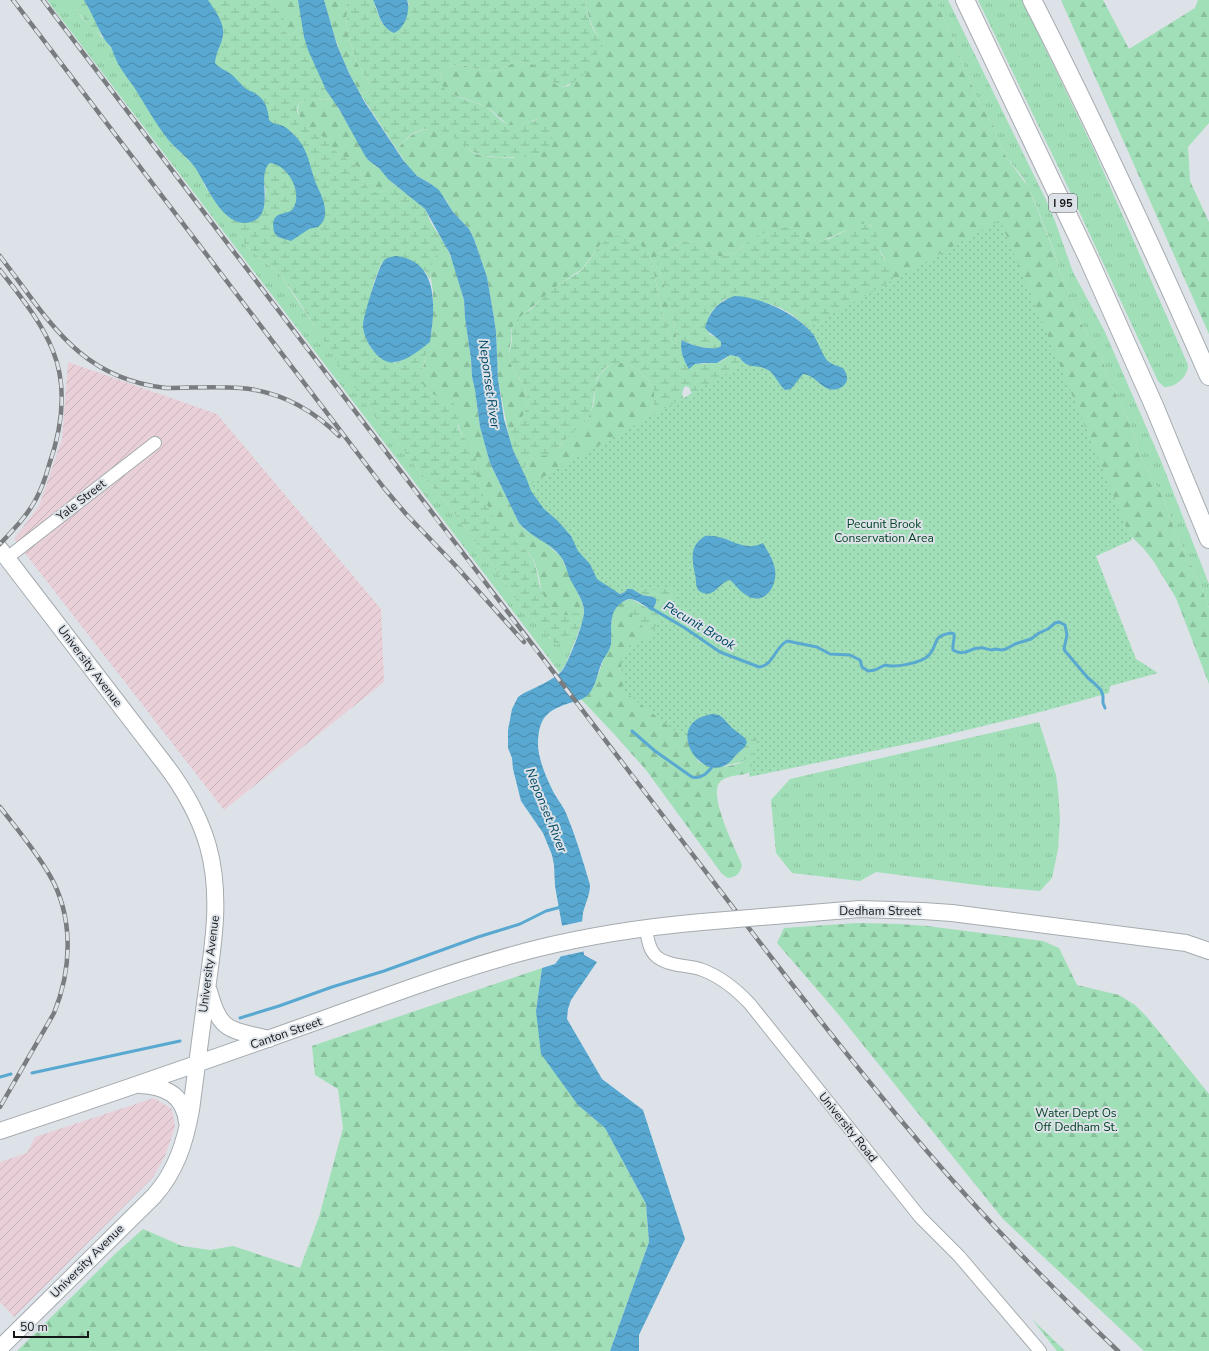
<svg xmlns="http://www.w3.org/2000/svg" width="1209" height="1351" font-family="'Nunito Sans',sans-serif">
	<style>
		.industrial { fill: url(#industrial-furrows) }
		.grass { fill: url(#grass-tufts) }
		.forest { fill: url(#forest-firs) }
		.wetland { fill: url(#wetland-marsh); fill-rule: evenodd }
		.park { fill: url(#park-dots) }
		.water { fill: url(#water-waves) }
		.pier { fill: #dce2e7 }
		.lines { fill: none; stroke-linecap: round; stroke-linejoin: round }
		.stream { stroke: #58a8d1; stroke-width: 3 }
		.minor-casing { stroke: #a5abaf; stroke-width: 14 }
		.major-casing { stroke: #a5abaf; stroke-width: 18 }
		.highway-casing { stroke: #a5abaf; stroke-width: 20 }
		.minor { stroke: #fff; stroke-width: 12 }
		.major { stroke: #fff; stroke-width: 16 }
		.highway { stroke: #fff; stroke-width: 18 }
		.rail-casing { stroke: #797d80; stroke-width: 4.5 }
		.rail { stroke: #dce2e7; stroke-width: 3; stroke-dasharray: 9; stroke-linecap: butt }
		.major-bridge-casing { stroke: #a5abaf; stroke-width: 18; stroke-linecap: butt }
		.major-bridge { stroke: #fff; stroke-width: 16 }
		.labels { text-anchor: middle; stroke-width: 4; stroke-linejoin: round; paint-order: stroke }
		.shield { fill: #dce2e7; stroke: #505356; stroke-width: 1 }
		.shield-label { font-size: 11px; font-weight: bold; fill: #141618 }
		.street-label { font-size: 12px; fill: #141618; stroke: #dce2e7 }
		.park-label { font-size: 12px; fill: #044326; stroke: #dce2e7 }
		.water-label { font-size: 13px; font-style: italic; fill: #014764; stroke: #dce2e7 }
	</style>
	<defs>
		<pattern id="industrial-furrows" width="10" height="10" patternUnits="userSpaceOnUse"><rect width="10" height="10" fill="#e9d0d8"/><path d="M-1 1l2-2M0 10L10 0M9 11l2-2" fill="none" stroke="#c7b2b9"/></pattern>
		<pattern id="grass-tufts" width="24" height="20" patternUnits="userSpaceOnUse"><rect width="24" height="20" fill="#a1dfb8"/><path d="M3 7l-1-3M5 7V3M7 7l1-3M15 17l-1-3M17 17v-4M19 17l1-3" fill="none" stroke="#8abf9d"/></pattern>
		<pattern id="forest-firs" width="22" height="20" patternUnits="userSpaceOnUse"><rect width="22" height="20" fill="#a1dfb8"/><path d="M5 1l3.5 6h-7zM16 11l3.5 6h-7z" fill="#8abf9d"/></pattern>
		<pattern id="wetland-marsh" width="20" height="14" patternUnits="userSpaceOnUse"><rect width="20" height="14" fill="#a1dfb8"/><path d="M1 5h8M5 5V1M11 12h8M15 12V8" fill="none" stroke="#8abf9d"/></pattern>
		<pattern id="park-dots" width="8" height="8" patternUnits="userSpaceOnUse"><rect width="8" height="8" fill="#a1dfb8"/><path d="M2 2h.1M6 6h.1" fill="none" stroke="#8abf9d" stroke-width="1.8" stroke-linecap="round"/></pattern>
		<pattern id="water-waves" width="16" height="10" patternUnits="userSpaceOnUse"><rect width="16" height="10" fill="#58a8d1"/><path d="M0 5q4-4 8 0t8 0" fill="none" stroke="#4888a9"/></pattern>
	</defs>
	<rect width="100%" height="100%" fill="#dce2e7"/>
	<path class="industrial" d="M 68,362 L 217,414 L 381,609 L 384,682 L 224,810 L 14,539 L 39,506 L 62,439 Z
		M 154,1098 L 172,1109 L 175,1127 L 165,1156 L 154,1176 L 14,1317 L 0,1302 L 0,1162 L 27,1153 L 35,1137 Z"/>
	<path class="grass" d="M 47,0 L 70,0 L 82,18 L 108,43 L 154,119 L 174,146 L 193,165 L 199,173 L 203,183 L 220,208 L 231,220 L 247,247 L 279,273 L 377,420 L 384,429 L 391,433 L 398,442 L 411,461 L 451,509 L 501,577 L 525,613 L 546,632 L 550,639 L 568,644 L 576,639 L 566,663 L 560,673 Z
		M 936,0 L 948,0 L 1046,200 L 1055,221 L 1073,272 L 1105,332 L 1161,461 L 1209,584 L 1209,608 L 1201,586 L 1174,529 L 1169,513 L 1161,494 L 1138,453 L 1136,441 L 1129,421 L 1109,380 L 1101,356 L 1090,340 L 1081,323 L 1073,302 L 1061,275 L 1054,251 L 1033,197 L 1024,179 L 1005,155 L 994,127 L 980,104 Z
		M 978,0 L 1022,0 L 1094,150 L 1188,365 C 1188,377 1175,388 1164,387 L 1158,381 L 1065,181 Z
		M 1039,722 L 1056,775 L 1058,790 L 1060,819 L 1058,849 L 1052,878 L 1040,891 L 985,886 L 876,872 L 860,881 L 792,873 L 776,853 L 771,800 L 790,779 Z"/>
	<path class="forest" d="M 270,0 L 298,0 L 303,26 L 291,35 L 287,34 L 284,31 C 282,24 284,15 278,9 C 275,6 272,5 270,0 Z
		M 324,0 L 346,0 L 347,12 L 346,26 L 356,61 L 370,84 L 370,90 L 365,93 L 359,92 C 343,63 332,33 324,0 Z
		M 583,0 L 936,0 L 980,104 L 994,127 L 1005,155 L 1029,188 L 1054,252 L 1061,275 L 1073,302 L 1081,323 L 1090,340 L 1101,356 L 1109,380 L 1129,421 L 1136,441 L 1138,453 L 1161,494 L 1169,513 L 1174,529 L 1201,586 L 1209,608 L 1209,684 L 1176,598 L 1154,562 L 1144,549 L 1133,538 L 1125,535 L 934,386 L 884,257 C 882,254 879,250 878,246 C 877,239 878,232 872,226 C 863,217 832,240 818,241 C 809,241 800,236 793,230 L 743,246 L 735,253 L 725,256 L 718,256 L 695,242 L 686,241 L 658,254 L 660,273 L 670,302 L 677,340 L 675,344 L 672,342 L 663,316 L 650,254 L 630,239 L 607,240 L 600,245 L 582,269 L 550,291 L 535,305 L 519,318 L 511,330 C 513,341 507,351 510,361 C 513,371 520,378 524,386 C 532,403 523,423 508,432 L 498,379 L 496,332 L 494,318 L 487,277 L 474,239 L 469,229 L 453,212 L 446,200 L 431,184 L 417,176 L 409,168 L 397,150 C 411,130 433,121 455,137 C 464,144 468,152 480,155 C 491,158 503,157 514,158 L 537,119 L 516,126 L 508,125 L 491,110 L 480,104 L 448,93 L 441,86 L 440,75 C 445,71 449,67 455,65 C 464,63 481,73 494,71 C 505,69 514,59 526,62 C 542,65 547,79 560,87 L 569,86 L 599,36 C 588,24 590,13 583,0 Z
		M 1061,0 L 1103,0 L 1129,49 L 1195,8 L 1198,0 L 1209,0 L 1209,123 L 1188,147 L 1190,181 L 1209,222 L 1209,334 Z
		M 310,99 L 325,100 L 333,99 L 368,160 L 379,168 L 394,184 C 388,189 380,195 372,191 C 362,185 364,172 356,165 C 351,161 342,157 336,152 C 331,148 328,142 324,138 C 315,130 298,123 298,110 C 298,102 304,100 310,99 Z
		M 445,244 L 454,265 L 464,300 L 465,318 L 471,359 L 472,377 L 475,390 L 480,427 L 490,463 L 519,523 L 524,529 L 546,543 L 561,557 L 582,602 L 584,610 C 574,614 565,619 555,612 C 538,600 542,576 533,559 C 527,549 517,544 508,537 C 504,533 500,528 496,523 C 490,514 476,482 475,472 C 475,469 477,465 476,463 C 474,448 458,436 458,421 L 434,395 L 428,391 L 423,386 L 422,380 L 422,372 L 432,330 L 433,292 L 430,272 L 432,262 L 437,253 Z
		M 613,363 L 622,363 L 631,366 L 639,371 L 648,380 L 654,390 L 654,403 L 642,429 L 531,491 L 522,470 L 533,457 C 540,456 548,454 554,451 C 561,447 565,439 571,433 C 578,427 586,423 590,414 C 601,392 586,381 613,363 Z
		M 631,599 L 635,601 L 633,605 L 636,622 L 658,636 L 698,761 C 710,769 727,768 740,763 C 748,759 756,750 763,745 L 765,767 C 759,769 752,772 745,774 C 737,776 728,775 721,781 C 706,792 736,850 742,865 C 740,873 737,877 728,878 L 722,874 L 646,770 L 615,735 L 581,699 C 595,694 607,650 610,635 C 612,627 610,616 615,608 C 619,603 625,600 631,599 Z
		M 857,923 L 900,924 L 927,926 L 1043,941 L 1059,948 L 1077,985 L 1119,995 L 1135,1005 L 1147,1017 L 1209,1094 L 1209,1351 L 1144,1351 L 1003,1219 L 839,1015 L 777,943 L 784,928 Z
		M 542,968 L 536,1011 L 578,1105 L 605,1128 L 646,1204 L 649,1242 L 610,1351 L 17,1351 L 114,1255 L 143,1229 L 182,1246 L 210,1250 L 233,1246 L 300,1268 L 319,1217 L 343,1128 L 338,1089 L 315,1075 L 312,1046 Z"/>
	<path class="wetland" d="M 70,0 L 84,0 L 93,15 L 102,36 C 88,26 79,14 70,0 Z
		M 139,0 L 270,0 C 273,7 280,8 283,15 C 285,23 280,33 291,35 L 303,26 C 304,42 310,53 317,68 C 322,79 325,89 333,99 C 324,101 305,97 300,103 C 288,116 316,131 323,137 C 328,141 331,147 335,151 C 342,157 350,160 356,165 C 364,172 362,185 372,191 C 380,195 388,189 394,184 L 401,189 L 425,209 L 431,223 L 445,244 C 435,256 430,264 430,280 L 425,271 L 382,262 L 374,282 L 363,325 L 370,347 L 382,359 L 395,363 L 412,355 L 430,342 C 427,355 419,371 423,383 C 427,399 452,395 458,409 C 461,415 457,421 458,427 C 461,438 473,445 476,456 C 477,462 475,468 476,474 C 480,489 487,505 494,519 C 503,537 524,543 533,560 C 538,570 537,580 541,589 C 550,614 559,621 584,610 L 583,619 L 576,639 L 568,644 L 555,644 L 545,632 L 525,613 L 501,577 L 451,509 L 411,461 L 398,442 L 391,433 L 384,429 L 377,420 L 338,363 L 296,297 L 279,273 L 247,247 L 227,215 C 254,234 268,212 265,185 L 209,180 L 203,183 C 198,170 190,161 179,151 Z
		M 346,0 L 373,0 L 382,24 L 409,5 L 407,0 L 583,0 C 588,9 588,20 593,29 C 596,34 601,37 601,42 C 602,47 599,53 596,57 C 588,72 577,84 560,87 C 547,79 542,66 526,62 C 515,59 505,69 494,71 C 481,73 465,63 455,65 C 449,67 445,71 440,75 C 441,83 441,86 447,91 C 455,98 475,101 486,107 C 494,112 501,123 510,125 C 522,128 538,113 547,125 C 552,132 555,140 549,147 C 538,160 517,157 503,157 C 495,157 486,157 478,154 C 458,146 455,129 428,129 C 414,129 404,140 397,150 L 359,92 L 365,93 L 370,90 L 370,84 L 356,61 L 346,26 L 347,12 Z
		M 865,223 C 870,225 875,227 877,233 C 879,238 877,243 879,249 C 884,262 895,269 893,284 L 763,745 L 749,758 L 741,762 L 725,766 C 732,761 736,753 743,748 L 658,636 L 636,622 L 632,617 L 631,610 L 635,601 L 647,608 L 655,607 L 656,599 L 653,597 L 642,595 L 631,589 L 620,594 L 613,590 L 642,429 L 654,403 L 654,390 L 648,380 L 639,371 L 631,366 L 622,363 L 613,363 L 604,369 L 597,378 L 591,413 L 586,421 L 571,434 L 555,451 L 548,455 L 533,457 L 522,470 L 513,450 L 508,432 C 522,424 531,405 525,388 C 521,378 513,371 510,362 C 507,354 512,346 512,338 C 512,335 511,332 512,329 C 514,318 527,313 535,306 C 540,301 544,295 550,291 C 559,284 569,279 578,273 C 592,262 597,239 617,236 C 627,234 644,246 650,254 L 663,316 L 672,342 L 675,344 L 677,340 C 673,311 663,285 656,257 L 658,254 L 686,241 L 695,242 L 718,256 L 725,256 L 735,253 L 753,238 L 776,227 L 784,227 L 793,230 L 800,235 L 807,239 L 817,241 L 829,239 L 853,227 ZM 725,299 C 749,300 770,300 791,314 C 798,319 805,326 812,332 L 743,362 L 739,357 L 730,355 C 726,358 722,361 718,363 C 717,363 690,364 686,364 L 682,340 C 689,345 714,352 721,346 L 721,342 L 718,338 L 709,334 C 706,313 710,312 725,299 ZM 685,386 L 689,387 L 694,399 L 691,424 L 682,393 L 683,390 Z
		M 1031,1318 L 1065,1351 L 1057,1351 Z"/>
	<path class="park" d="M 1000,220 L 1132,540 L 1096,556 L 1136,659 L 1158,673 L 1110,686 L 1109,693 L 1044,711 L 926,740 L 749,777 L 757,737 L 717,750 L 694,746 L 624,691 L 621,662 L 629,646 L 649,638 L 677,589 L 594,592 L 518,491 Z"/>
	<path class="water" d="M 84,0 L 208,0 C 214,9 225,23 223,35 C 222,44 216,51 215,63 C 220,69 226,70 232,75 C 237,79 240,84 245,88 C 248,91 253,91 256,94 C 266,100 268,110 269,120 C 275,126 277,123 283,126 C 289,129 293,134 297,138 C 308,150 310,167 315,181 C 319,191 326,202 325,214 C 325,220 322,223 318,227 L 309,229 L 291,241 L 278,237 L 274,232 C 269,207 289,218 294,207 C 302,191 288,165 270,163 C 255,174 277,214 251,222 C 222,230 206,182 194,166 C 189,159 181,153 175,147 C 170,142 165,136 161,130 C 151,116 143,101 134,87 C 129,80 124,74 120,67 C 116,61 114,54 111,47 C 108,43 104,40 102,35 C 96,24 91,11 84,0 Z
		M 298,0 L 324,0 L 337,45 L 349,73 L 364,101 L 403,160 L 417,176 L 431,184 L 439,190 L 453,212 L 469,229 L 474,239 L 487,277 L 494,318 L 496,332 L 498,379 L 504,419 L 513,450 L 527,480 L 531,491 L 544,509 L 558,521 L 571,536 L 578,551 L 590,564 L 597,579 L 620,594 L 625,592 L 627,589 L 632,589 L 642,595 L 653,597 L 656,599 L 656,603 L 652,611 C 646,607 638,600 631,599 C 627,599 623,601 620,604 C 608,613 612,631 611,644 C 610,650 606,655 603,660 C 598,670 597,682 591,691 C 586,698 581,700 573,702 C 546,710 538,718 538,746 C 539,762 549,785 557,798 C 560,803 564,808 566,813 C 576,837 583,861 590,885 C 590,895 585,904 583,913 C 581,927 583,941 584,955 L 597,962 L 571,1000 L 568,1009 L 567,1019 L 602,1079 L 643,1110 L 685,1239 L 639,1335 L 639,1351 L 610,1351 L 649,1242 L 646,1204 L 605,1128 L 578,1105 L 541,1054 L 536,1011 L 542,968 L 555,964 L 559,959 L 562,954 L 563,931 L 555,886 L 554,865 L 552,855 L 543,833 L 521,801 L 513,769 L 512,758 L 508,748 L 508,730 L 512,709 L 518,697 L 524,693 C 533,689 554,679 561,672 C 568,664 585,621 584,610 C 583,599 575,589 570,579 C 567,572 566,564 561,557 C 550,542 530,537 519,523 L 490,463 L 480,427 L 475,390 L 472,377 L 471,359 L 465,318 L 464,300 L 450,254 L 425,209 L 388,179 L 379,168 L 368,160 L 364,154 L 339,109 L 326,90 L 308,50 L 304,37 Z
		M 373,0 L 407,0 C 411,10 405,29 394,33 C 379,26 380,14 373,0 Z
		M 396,256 C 440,261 435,309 430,342 C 420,350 408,360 395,362 C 379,366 362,338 363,324 C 364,315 378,268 383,262 C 386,257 391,257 396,256 Z
		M 735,296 C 760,297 796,313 812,333 C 818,340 823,358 829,362 C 833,365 839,366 843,368 C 845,371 846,373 847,377 C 848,381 845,385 842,387 C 824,397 818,375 803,374 L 791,389 L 785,390 C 778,384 775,374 768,370 C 756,363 749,371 739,357 L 730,355 L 717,363 L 703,363 L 695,364 L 689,369 C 684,361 679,349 682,340 C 689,345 714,352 721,346 L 721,342 C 716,336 710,334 705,328 C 709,311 719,301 735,296 Z
		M 705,536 C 728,533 741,554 763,543 C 768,552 773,559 775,569 C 778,586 764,607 746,595 C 739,591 735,584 730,580 C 719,582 716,597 703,593 C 694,590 697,581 695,574 C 692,559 689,546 705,536 Z
		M 713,714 L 719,715 L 723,718 L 731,727 L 745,738 L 747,742 C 745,749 739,751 735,756 C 708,796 656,722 713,714 Z"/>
	<path class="pier" d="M 584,921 L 586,951 L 558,957 L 562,941 L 561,926 Z"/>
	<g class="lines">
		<path class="stream" d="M 651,608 L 685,628 L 720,652 L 759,667 C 773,666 775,647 787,641 L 817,647 L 830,654 L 850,655 L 860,660 L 862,667 L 868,671 L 875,670 L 885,665 C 895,668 922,663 929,655 C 940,643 930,637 951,633 L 954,634 C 955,639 952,645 953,650 C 964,657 970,648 979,648 C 983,647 988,650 992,650 L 995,649 L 1002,650 L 1006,649 L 1015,644 L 1031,639 L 1039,633 L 1048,629 L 1055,623 L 1059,622 L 1065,625 L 1067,635 L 1064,649 L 1065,651 L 1088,678 L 1094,683 L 1101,690 L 1103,696 L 1103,703 L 1105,708
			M 632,731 L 655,751 L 692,777 C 702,779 707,773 712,767
			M 240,1018 L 279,1006 L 332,987 L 384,971 L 478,937 L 520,924 L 546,911 L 561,907
			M 32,1073 L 180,1041
			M 0,1077 L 11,1074"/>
		<defs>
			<path id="minor" d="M 7,558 L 155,443
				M 645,927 C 648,937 648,949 656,956 C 667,966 686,965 700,969 C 720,976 736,989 750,1004 L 920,1217 L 959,1256 L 1040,1351"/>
			<path id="major" d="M 0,549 L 164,763 C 184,789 199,815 208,846 C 222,896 213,946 206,996 C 201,1034 196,1072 191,1110 C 185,1143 176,1171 154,1196 L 0,1348
				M 774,916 L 860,909 L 923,911 L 952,913 L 1186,943 L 1209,951
				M 209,991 C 220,1033 230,1029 269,1039
				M 140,1085 C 165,1086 184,1095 187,1122
				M 0,1131 C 102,1097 203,1062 304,1026 C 380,999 456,969 535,949 C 591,935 645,927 702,922"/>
			<path id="highway" d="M 965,0 L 1089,260 L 1155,408 L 1209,539
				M 1032,0 C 1095,123 1153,249 1209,376"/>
		</defs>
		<use href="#minor" class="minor-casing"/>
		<use href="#major" class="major-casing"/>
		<use href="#highway" class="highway-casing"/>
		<use href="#minor" class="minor"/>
		<use href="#major" class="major"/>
		<use href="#highway" class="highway"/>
		<defs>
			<path id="rail" d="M 13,0 L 384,488 L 406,514 L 455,565 L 524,642
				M 43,0 C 239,258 434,517 631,774 C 728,900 823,1029 926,1150 C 986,1220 1051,1287 1118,1351
				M 0,256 C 49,320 78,378 166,388 C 191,388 215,386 240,388 C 278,391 312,409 339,436
				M 0,270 C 20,296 41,321 53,351 C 68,388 62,428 49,465 C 46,476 42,488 36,499 C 27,516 13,530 0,544
				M 0,807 C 17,829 35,850 49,874 C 74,916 72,969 54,1013 L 0,1107"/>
		</defs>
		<use href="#rail" class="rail-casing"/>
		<use href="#rail" class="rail"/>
		<defs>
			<path id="major-bridge" d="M 702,922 L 774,916"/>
		</defs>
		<use href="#major-bridge" class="major-bridge-casing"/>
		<use href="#major-bridge" class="major-bridge"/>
	</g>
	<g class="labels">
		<rect class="shield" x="1049" y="194" width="28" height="18" rx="3"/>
		<g class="shield-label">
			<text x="1063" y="207">I 95</text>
		</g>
		<g class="street-label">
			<text transform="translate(81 500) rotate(-38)" y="4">Yale Street</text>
			<text transform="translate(90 666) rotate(53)" y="4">University Avenue</text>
			<text x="880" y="915">Dedham Street</text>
			<text transform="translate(209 964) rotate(-83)" y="4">University Avenue</text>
			<text transform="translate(286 1033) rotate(-19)" y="4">Canton Street</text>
			<text transform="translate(848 1127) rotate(51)" y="4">University Road</text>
			<text transform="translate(87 1261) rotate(-45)" y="4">University Avenue</text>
		</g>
		<g class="park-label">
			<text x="884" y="528">Pecunit Brook<tspan x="884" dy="14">Conservation Area</tspan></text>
			<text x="1076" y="1117">Water Dept Os<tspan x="1076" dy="14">Off Dedham St.</tspan></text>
		</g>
		<g class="water-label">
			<text transform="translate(490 384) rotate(82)" y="5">Neponset River</text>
			<text transform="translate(700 625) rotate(31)" y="5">Pecunit Brook</text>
			<text transform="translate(547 810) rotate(68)" y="5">Neponset River</text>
		</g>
	</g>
	<path d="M14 1331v6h74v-6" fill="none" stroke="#141618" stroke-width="2"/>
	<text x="20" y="1331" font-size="12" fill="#141618" stroke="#dce2e7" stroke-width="3" paint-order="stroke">50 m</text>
</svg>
